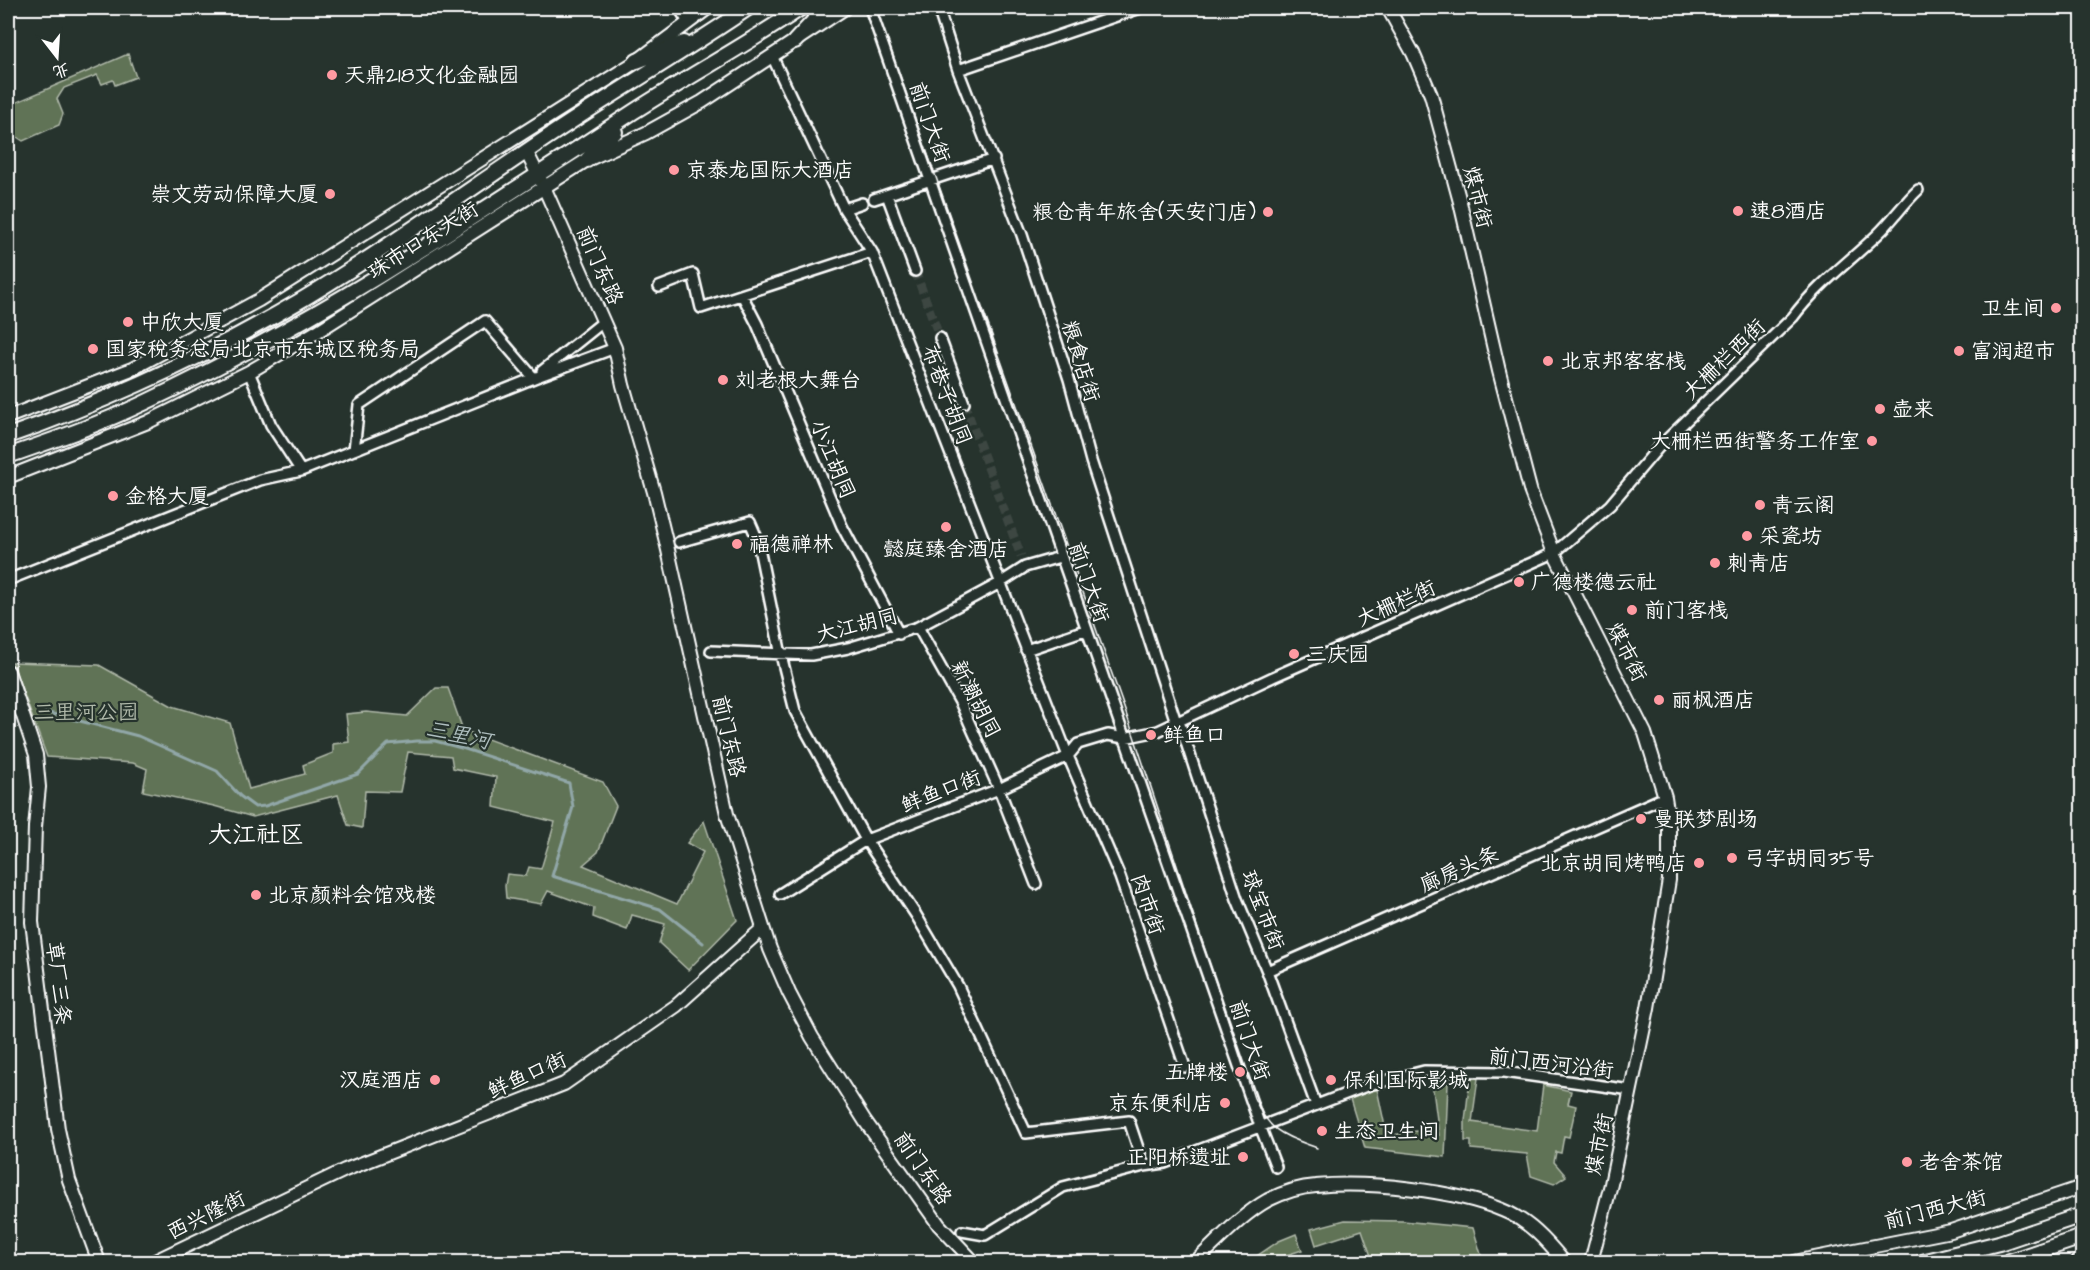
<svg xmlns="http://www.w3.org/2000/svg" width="2090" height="1270" font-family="'Architects Daughter','LXGW WenKai TC',sans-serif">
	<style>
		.green { fill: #607356; stroke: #b0b9aa; stroke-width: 1.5 }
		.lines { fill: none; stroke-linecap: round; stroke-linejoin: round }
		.stream { stroke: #91a7a8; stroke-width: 3 }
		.street-tunnel { stroke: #3c4742; stroke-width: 9; stroke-dasharray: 9 4.5; stroke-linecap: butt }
		.street-casing { stroke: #fff; stroke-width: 14 }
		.secondary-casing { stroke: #fff; stroke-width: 16 }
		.primary-casing { stroke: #fff; stroke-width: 18 }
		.street { stroke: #26332d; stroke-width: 9 }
		.secondary { stroke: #26332d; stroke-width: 12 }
		.primary { stroke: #26332d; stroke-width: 14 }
		.tram { stroke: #fff; stroke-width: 1.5 }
		.poi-dot { fill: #ff9aa2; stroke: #26332d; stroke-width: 2 }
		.labels { text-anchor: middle; stroke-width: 4.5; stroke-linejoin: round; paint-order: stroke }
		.poi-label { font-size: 21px; fill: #fff; stroke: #26332d; text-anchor: start }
		.street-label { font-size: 21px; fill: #fff; stroke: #26332d }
		.park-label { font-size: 21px; fill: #b0b9aa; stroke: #26332d }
		.water-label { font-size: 22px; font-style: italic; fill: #adbdbe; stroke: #26332d }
		.quarter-label { font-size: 24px; fill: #fff; stroke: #26332d }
	</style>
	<rect width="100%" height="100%" fill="#26332d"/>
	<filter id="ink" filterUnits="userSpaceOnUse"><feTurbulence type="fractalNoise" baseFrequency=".0167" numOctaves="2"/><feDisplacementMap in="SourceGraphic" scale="12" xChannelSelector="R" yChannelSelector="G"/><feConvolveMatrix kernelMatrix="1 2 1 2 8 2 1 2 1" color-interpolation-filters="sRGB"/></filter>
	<g filter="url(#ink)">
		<path class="green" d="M 128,54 L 136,77 L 115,85 L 113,80 L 102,84 L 97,75 L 64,88 L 57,99 L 63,114 L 59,125 L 23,141 L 14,135 L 8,137 L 8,106 Z
			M 12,662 L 99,665 L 172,706 L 230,723 L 249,789 L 305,774 L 303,765 L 333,753 L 333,744 L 349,742 L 346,714 L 366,712 L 407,716 L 436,688 L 448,688 L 463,730 L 603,782 L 616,806 L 598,852 L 583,865 L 677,904 L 703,852 L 687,843 L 704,821 L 737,920 L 688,970 L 659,943 L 665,924 L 632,915 L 627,930 L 593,917 L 594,908 L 548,891 L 541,904 L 506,898 L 505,886 L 507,874 L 526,876 L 529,867 L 541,869 L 555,822 L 494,807 L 496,777 L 453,768 L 451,756 L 408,752 L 400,792 L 365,791 L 362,828 L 348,825 L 338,795 L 253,817 L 214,806 L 143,791 L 147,769 L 133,763 L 47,757 Z
			M 1470,1078 L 1478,1078 L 1472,1122 L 1537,1131 L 1543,1085 L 1571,1091 L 1568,1104 L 1576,1106 L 1569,1137 L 1564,1136 L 1561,1153 L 1556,1152 L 1554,1162 L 1566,1176 L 1554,1184 L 1531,1176 L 1527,1154 L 1471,1149 L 1471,1141 L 1465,1141 L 1465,1121 Z
			M 1432,1082 L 1448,1083 L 1445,1157 L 1365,1148 L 1350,1099 L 1377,1089 L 1387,1136 L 1417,1131 L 1439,1135 Z
			M 1345,1220 L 1403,1221 L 1473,1228 L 1483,1261 L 1478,1262 L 1373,1262 L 1362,1230 L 1316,1245 L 1311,1229 Z
			M 1296,1234 L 1302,1250 L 1265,1262 L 1248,1262 L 1279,1241 Z"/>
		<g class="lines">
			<path class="stream" d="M 45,712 L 138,736 L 217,771 L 240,796 L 255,807 L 265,806 L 358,774 L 388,744 L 417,741 L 435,741 L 465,749 L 569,783 L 573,807 L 552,876 L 660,909 L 703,943"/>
			<path class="street-tunnel" d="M 915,271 L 940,338
				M 964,403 L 1021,556"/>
			<defs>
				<path id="street" d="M 679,8 L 688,22
					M 870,8 L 1260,1126 L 1276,1167
					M 938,8 L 958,70 L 1022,235 L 1069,379 L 1091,461 L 1176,722 L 1181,727 L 1237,899 L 1267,971 L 1316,1105
					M 772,56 L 844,209 L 872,252 L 1068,756 L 1120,877 L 1185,1067
					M 958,70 L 1140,8
					M 887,195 L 915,271
					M 874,199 L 994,159
					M 844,209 L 862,203
					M 659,287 L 693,274 L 701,308 L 872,252
					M 742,295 L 757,324 L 842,526 L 899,634
					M 940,338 L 964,403
					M 542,371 L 603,322
					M 249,372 L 271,425 L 301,471
					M 354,450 L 359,405 L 485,321 L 534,378
					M 679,542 L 750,522 L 757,538 L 781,655 L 795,711 L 866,840 L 916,915 L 958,986 L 1026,1133 L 1129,1121 L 1144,1166
					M 8,580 L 260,480 L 301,471 L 534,378 L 615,348
					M 918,627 L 960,702 L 999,789 L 1036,884
					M 1026,650 L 1085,630
					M 711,651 L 811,655 L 848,648 L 918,627 L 1000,583 L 1025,567 L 1060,557
					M 780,894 L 866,840 L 999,789 L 1068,756 L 1078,744 L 1108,735 L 1124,738 L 1158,731 L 1273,677 L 1554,553 L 1610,505 L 1658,448 L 1793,317 C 1816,286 1849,262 1877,235 C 1892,221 1903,204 1918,190
					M 1267,971 L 1665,797
					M 962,1231 L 985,1235 L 1063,1187 L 1144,1166 L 1165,1163 L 1369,1085 L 1424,1071 L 1504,1072 L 1631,1090"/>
				<path id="secondary" d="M 1388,8 L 1413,53 L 1431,95 L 1460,202 L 1499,371 L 1531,493 L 1554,553 L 1645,733 L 1665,797 L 1669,823 L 1669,880 L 1648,1008 L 1611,1184 L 1591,1262
					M 526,151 L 544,187 L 615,348 L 623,385 L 654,492 L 668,550 L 727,814 L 770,949 L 789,993 L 812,1037 L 865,1121 L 939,1225 L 974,1262
					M 8,417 L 132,369 L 259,300 L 637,61 L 708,8
					M 8,477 L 148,422 L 249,372 L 318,331 L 587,160 L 646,133 L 702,102 L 845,8
					M 8,671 L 36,755 L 39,787 L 35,827 L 32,922 L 58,1129 L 69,1180 L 99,1262
					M 153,1262 L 345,1170 L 564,1084 L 676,1006 L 762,929
					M 1195,1262 C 1218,1241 1241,1215 1268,1200 C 1282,1193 1301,1187 1316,1186 C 1368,1181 1454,1190 1502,1210 C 1528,1220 1547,1241 1564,1262
					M 1794,1262 L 1951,1231 L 2082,1187
					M 2077,1262 L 2082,1261"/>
				<path id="primary" d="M 795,41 L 826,8
					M 637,61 L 684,43
					M 587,160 L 615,132
					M 8,436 C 110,400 210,354 303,299 C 380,253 453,201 527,151 C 599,101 676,57 748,8
					M 8,456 C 54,440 100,424 144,403 C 316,323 475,216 633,112 C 689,76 746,45 801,8
					M 1922,1262 L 1999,1243 L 2082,1215
					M 2007,1262 L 2082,1237"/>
			</defs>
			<use href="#street" class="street-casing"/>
			<use href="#secondary" class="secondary-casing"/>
			<use href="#primary" class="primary-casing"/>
			<use href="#street" class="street"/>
			<use href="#secondary" class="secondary"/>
			<use href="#primary" class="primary"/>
			<path class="tram" d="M 876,8 L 1134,736 L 1254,1098 C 1270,1133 1283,1135 1317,1148"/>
		</g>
	</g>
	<g class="poi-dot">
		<circle cx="332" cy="75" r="6"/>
		<circle cx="674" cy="170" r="6"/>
		<circle cx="330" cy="194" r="6"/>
		<circle cx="1738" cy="211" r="6"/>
		<circle cx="1268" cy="212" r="6"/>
		<circle cx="2056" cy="308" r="6"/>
		<circle cx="128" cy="322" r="6"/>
		<circle cx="93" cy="349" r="6"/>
		<circle cx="1959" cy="351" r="6"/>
		<circle cx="1548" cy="361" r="6"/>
		<circle cx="723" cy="380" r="6"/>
		<circle cx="1880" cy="409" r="6"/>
		<circle cx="1872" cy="441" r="6"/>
		<circle cx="113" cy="496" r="6"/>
		<circle cx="1760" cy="505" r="6"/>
		<circle cx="946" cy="527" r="6"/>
		<circle cx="1747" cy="536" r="6"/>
		<circle cx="737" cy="544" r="6"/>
		<circle cx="1715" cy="563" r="6"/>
		<circle cx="1519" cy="582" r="6"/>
		<circle cx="1632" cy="610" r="6"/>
		<circle cx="1294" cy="654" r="6"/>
		<circle cx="1659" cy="700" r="6"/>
		<circle cx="1151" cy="735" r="6"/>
		<circle cx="1641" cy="819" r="6"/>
		<circle cx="1732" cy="858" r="6"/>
		<circle cx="1699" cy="863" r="6"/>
		<circle cx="256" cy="895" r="6"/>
		<circle cx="1240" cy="1072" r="6"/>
		<circle cx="435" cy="1080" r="6"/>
		<circle cx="1331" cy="1080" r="6"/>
		<circle cx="1225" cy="1103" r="6"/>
		<circle cx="1322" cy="1131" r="6"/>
		<circle cx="1243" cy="1157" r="6"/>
		<circle cx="1907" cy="1162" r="6"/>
	</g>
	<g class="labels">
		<g class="poi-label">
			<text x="344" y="82">天鼎218文化金融园</text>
			<text x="686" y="177">京泰龙国际大酒店</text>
			<text x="318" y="201" text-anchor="end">崇文劳动保障大厦</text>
			<text x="1750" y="218">速8酒店</text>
			<text x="1256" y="219" text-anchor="end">粮仓青年旅舍(天安门店)</text>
			<text x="2044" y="315" text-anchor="end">卫生间</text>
			<text x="140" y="329">中欣大厦</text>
			<text x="105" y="356">国家税务总局北京市东城区税务局</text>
			<text x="1971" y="358">富润超市</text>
			<text x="1560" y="368">北京邦客客栈</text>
			<text x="735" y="387">刘老根大舞台</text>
			<text x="1892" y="416">壶来</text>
			<text x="1860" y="448" text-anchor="end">大栅栏西街警务工作室</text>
			<text x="125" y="503">金格大厦</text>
			<text x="1772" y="512">青云阁</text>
			<text x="1759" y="543">采瓷坊</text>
			<text x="749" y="551">福德禅林</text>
			<text x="946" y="556" text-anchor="middle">懿庭臻舍酒店</text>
			<text x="1727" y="570">刺青店</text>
			<text x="1531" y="589">广德楼德云社</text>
			<text x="1644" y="617">前门客栈</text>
			<text x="1306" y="661">三庆园</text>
			<text x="1671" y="707">丽枫酒店</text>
			<text x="1163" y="742">鲜鱼口</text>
			<text x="1653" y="826">曼联梦剧场</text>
			<text x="1744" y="865">弓字胡同35号</text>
			<text x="1687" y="870" text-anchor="end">北京胡同烤鸭店</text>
			<text x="268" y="902">北京颜料会馆戏楼</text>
			<text x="1228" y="1079" text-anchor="end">五牌楼</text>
			<text x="423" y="1087" text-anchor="end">汉庭酒店</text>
			<text x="1343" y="1087">保利国际影城</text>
			<text x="1213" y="1110" text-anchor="end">京东便利店</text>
			<text x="1334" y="1138">生态卫生间</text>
			<text x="1231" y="1164" text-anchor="end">正阳桥遗址</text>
			<text x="1919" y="1169">老舍茶馆</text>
		</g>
		<g class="street-label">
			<text transform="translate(930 122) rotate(71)" y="7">前门大街</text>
			<text transform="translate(1478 197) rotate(76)" y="7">煤市街</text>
			<text transform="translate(423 240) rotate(-32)" y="7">珠市口东大街</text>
			<text transform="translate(600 265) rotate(66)" y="7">前门东路</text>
			<text transform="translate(1724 359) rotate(-44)" y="7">大栅栏西街</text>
			<text transform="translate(1081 361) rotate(73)" y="7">粮食店街</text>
			<text transform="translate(947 395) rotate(69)" y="7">布巷子胡同</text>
			<text transform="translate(833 459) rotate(67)" y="7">小江胡同</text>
			<text transform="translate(1089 582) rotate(71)" y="7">前门大街</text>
			<text transform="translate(1396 603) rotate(-24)" y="7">大栅栏街</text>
			<text transform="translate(857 625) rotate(-14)" y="7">大江胡同</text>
			<text transform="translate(1627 652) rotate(63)" y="7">煤市街</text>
			<text transform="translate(976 699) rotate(63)" y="7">新潮胡同</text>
			<text transform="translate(729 736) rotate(77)" y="7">前门东路</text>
			<text transform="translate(941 791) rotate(-21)" y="7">鲜鱼口街</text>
			<text transform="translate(1459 869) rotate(-24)" y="7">廊房头条</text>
			<text transform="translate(1148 904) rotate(71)" y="7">肉市街</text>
			<text transform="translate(1263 910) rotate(69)" y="7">球宝市街</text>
			<text transform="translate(59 983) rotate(83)" y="7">草厂三条</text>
			<text transform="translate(1250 1040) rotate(71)" y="7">前门大街</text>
			<text transform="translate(1551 1063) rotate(7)" y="7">前门西河沿街</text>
			<text transform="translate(527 1075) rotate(-24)" y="7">鲜鱼口街</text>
			<text transform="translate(1599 1144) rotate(-78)" y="7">煤市街</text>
			<text transform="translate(923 1168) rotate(55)" y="7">前门东路</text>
			<text transform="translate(1935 1209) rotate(-14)" y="7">前门西大街</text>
			<text transform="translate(206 1215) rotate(-26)" y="7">西兴隆街</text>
		</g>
		<g class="park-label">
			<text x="86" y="719">三里河公园</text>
		</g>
		<g class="water-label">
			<text transform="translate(459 734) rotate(12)" y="8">三里河</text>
		</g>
		<g class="quarter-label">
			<text x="256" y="842">大江社区</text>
		</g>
	</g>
	<rect width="2090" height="1270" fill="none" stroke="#26332d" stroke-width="30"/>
	<rect x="15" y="15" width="2060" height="1240" fill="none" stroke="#fff" stroke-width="2" filter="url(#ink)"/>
	<g transform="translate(57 57) rotate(163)" stroke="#26332d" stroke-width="4.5" paint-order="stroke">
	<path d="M0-4.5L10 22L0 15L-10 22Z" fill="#ffffff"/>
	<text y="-9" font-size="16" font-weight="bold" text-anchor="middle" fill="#ffffff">北</text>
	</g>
</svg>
